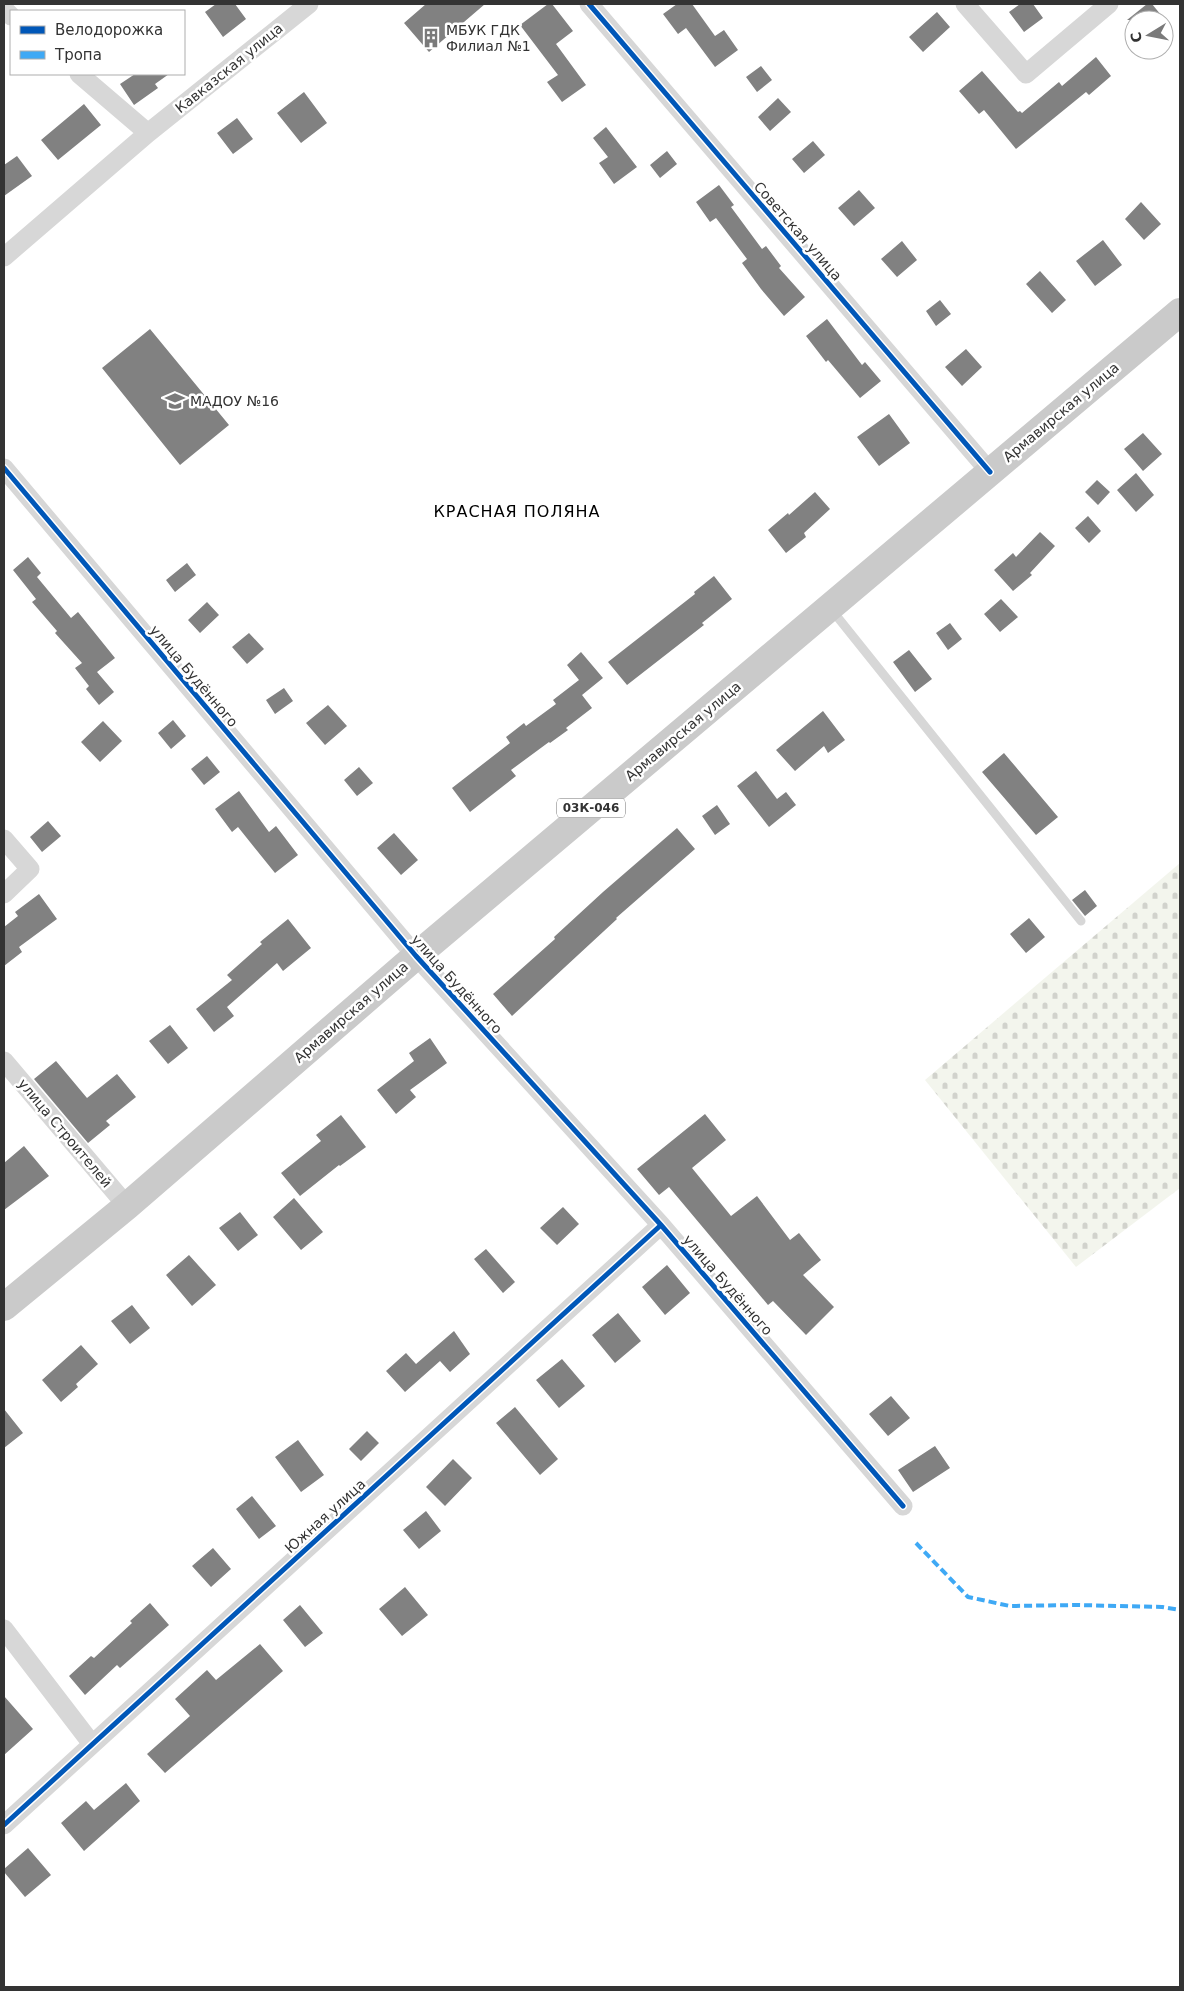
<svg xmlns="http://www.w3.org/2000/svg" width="1184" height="1991" font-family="'DejaVu Sans',sans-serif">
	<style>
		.cemetery { fill: url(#cemetery-stones) }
		.building { fill: #818181 }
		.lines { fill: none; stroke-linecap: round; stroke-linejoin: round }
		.service { stroke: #d7d7d7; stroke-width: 9 }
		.minor { stroke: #d7d7d7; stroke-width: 19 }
		.primary { stroke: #cacaca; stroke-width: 28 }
		.quiet { stroke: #3fa9f5; stroke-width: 4; stroke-dasharray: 8 4; stroke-linecap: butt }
		.cycleway-casing { stroke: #fff; stroke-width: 8 }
		.cycleway { stroke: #0057b8; stroke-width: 5 }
		.labels { text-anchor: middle; stroke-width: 5; stroke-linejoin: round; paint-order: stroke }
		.shield { fill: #fff; stroke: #707070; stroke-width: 1 }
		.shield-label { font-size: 12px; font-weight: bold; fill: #333 }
		.poi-label { font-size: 14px; fill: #333; stroke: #fff; text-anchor: start }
		.street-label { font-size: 14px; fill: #333; stroke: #fff }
		.quarter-label { font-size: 16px; letter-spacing: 1px; fill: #000; stroke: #fff }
	</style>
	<defs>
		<pattern id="cemetery-stones" width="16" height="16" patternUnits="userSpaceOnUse" patternTransform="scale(1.25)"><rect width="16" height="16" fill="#f3f5ed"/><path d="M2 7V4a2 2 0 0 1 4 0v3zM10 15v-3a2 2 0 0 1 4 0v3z" fill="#d1d2cc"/></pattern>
	</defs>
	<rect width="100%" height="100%" fill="#fff"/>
	<path class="cemetery" d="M 1180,863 L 1180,1188 L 1076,1267 L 925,1080 Z"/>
	<path class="building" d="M 216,4 L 235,4 L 246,19 L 223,37 L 205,12 Z
		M 426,4 L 485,4 L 429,52 L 404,23 Z
		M 548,4 L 552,4 L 573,31 L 556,44 L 586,85 L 562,102 L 547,82 L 558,75 L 520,25 Z
		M 677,4 L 692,4 L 715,36 L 724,30 L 738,50 L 715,67 L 686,28 L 678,34 L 663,14 Z
		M 1020,4 L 1033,4 L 1043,18 L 1024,32 L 1009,12 Z
		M 1147,4 L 1152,4 L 1165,20 L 1127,20 Z
		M 937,12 L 950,27 L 923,52 L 909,37 Z
		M 1096,57 L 1111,76 L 1089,95 L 1086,92 L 1016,149 L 984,110 L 979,114 L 959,91 L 982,71 L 1018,112 L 1020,111 L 1022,113 L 1059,82 L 1062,86 Z
		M 761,66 L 772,80 L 757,92 L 746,77 Z
		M 135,74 L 169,74 L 155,84 L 158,88 L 134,105 L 120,84 Z
		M 304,92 L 327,123 L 301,143 L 277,113 Z
		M 778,98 L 791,112 L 770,131 L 758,117 Z
		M 84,104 L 101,125 L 58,160 L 41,140 Z
		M 237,118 L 253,139 L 233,154 L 217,133 Z
		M 606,127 L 637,167 L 614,184 L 599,163 L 608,157 L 593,138 Z
		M 813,141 L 825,155 L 804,173 L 792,159 Z
		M 667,151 L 677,164 L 660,178 L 650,165 Z
		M 17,156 L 32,176 L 4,196 L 4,165 Z
		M 719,185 L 734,205 L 731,207 L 762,249 L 766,246 L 781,266 L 779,268 L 805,297 L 784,316 L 761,289 L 742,263 L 747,259 L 716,218 L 710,222 L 696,202 Z
		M 859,190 L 875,208 L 854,226 L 838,208 Z
		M 1141,202 L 1161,224 L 1144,240 L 1125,219 Z
		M 1103,240 L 1122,265 L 1095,286 L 1076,261 Z
		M 902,241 L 917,260 L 897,277 L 881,259 Z
		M 1040,271 L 1066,300 L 1052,313 L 1026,284 Z
		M 940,300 L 951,314 L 936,326 L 926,311 Z
		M 827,319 L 862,365 L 865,362 L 881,381 L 860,398 L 828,360 L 826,362 L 806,336 Z
		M 150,329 L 229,425 L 180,465 L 102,368 Z
		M 966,349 L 982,367 L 962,386 L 945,367 Z
		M 889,414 L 910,443 L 879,466 L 857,437 Z
		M 1143,433 L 1162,454 L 1143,471 L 1124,449 Z
		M 1136,473 L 1154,495 L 1136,512 L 1117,490 Z
		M 1097,480 L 1110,492 L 1098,505 L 1085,492 Z
		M 815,492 L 830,509 L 804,533 L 806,537 L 786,553 L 768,530 L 788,513 L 789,515 Z
		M 1088,516 L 1101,531 L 1089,543 L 1075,528 Z
		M 1040,532 L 1055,546 L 1030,573 L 1032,575 L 1013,591 L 994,570 L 1013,553 L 1016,557 Z
		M 28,557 L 41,573 L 37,577 L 71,618 L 78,612 L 115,658 L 97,672 L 114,692 L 99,705 L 86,689 L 89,686 L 75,668 L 82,663 L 55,633 L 57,631 L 32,602 L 36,599 L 13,570 Z
		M 187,563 L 196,575 L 175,592 L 166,580 Z
		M 714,576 L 732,599 L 702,623 L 704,625 L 627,685 L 608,662 L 695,594 L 694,592 Z
		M 1001,599 L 1018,617 L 1000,632 L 984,614 Z
		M 207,602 L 219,615 L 200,633 L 188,620 Z
		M 950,623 L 962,639 L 948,650 L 936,633 Z
		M 249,633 L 264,649 L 247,664 L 232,647 Z
		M 909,650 L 932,679 L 915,692 L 893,662 Z
		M 581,652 L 603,678 L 582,695 L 592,708 L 566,728 L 568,730 L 550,743 L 549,742 L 511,770 L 516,776 L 470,812 L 452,788 L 510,743 L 506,737 L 524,723 L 526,726 L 556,704 L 553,700 L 579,680 L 567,665 Z
		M 284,688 L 293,701 L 275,714 L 266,700 Z
		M 328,705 L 347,726 L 325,745 L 306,723 Z
		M 823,711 L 845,740 L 828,753 L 824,746 L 795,771 L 776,750 Z
		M 173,720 L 186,736 L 171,749 L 158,733 Z
		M 103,721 L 122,741 L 100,762 L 81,742 Z
		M 1004,753 L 1058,817 L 1036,835 L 982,772 Z
		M 207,756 L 220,772 L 204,785 L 191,769 Z
		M 359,767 L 373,783 L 357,796 L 344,780 Z
		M 756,771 L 777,799 L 786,792 L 796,805 L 769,827 L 737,786 Z
		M 239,791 L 269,832 L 276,826 L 298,855 L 275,873 L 238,827 L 232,832 L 215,809 Z
		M 717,805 L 730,824 L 715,835 L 702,816 Z
		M 48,821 L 61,836 L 42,852 L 30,837 Z
		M 677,828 L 695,849 L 616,918 L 617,919 L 512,1016 L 493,994 L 555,939 L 554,937 L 603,892 Z
		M 394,833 L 418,860 L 401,875 L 377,848 Z
		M 1085,890 L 1097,906 L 1085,916 L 1072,900 Z
		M 39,894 L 57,919 L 19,947 L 22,952 L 4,966 L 4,927 L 18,916 L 15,912 Z
		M 1029,918 L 1045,937 L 1026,953 L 1010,934 Z
		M 288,919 L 311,948 L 283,971 L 277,963 L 227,1007 L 234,1016 L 214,1032 L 196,1009 L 232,980 L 227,975 L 262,944 L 260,942 Z
		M 170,1025 L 188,1048 L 168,1064 L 149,1041 Z
		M 430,1038 L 447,1063 L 410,1090 L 416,1097 L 396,1114 L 377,1090 L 414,1061 L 409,1053 Z
		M 56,1061 L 87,1098 L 117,1074 L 136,1097 L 106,1121 L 110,1125 L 88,1143 L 34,1079 Z
		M 705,1114 L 726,1140 L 692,1168 L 731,1216 L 757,1196 L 790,1240 L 799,1233 L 821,1260 L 803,1275 L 834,1307 L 806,1335 L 773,1301 L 768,1305 L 669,1187 L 659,1195 L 637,1169 Z
		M 341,1115 L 366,1147 L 340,1166 L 339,1165 L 300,1196 L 281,1173 L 321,1141 L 316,1135 Z
		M 24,1146 L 49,1176 L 4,1210 L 4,1163 Z
		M 294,1198 L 323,1232 L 301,1250 L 273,1217 Z
		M 563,1207 L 579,1224 L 557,1245 L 540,1228 Z
		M 240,1212 L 258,1235 L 238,1251 L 219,1228 Z
		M 486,1249 L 515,1282 L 503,1293 L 474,1259 Z
		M 189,1255 L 216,1285 L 192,1306 L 166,1275 Z
		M 667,1265 L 690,1293 L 665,1315 L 642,1287 Z
		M 132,1305 L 150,1328 L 130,1344 L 111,1321 Z
		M 618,1313 L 641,1341 L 615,1363 L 592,1335 Z
		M 454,1331 L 470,1354 L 450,1372 L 440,1361 L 405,1392 L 386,1371 L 406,1353 L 416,1364 Z
		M 81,1345 L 98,1364 L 76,1384 L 78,1387 L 61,1402 L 42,1380 Z
		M 562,1359 L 585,1386 L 559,1408 L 536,1380 Z
		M 891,1396 L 910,1418 L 888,1436 L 869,1414 Z
		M 515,1407 L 558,1459 L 540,1475 L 496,1423 Z
		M 4,1409 L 23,1433 L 4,1448 Z
		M 367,1431 L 379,1443 L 361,1461 L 349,1449 Z
		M 298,1440 L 324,1475 L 301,1492 L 275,1457 Z
		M 935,1446 L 950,1468 L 913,1492 L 898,1470 Z
		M 453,1459 L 472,1478 L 445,1506 L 426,1487 Z
		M 252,1496 L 276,1526 L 259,1539 L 236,1509 Z
		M 426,1511 L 441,1531 L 419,1549 L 403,1530 Z
		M 213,1548 L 231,1569 L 211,1587 L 192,1566 Z
		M 405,1587 L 428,1615 L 402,1636 L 379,1609 Z
		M 150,1603 L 169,1625 L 120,1668 L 117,1665 L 85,1695 L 69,1676 L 91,1656 L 94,1658 L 132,1623 L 130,1621 Z
		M 300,1605 L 323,1633 L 305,1647 L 283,1620 Z
		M 260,1644 L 283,1671 L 165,1773 L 147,1754 L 190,1716 L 175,1699 L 207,1670 L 216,1680 Z
		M 4,1696 L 33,1729 L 4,1755 Z
		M 126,1783 L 140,1801 L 84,1851 L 61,1823 L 86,1801 L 94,1810 Z
		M 28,1848 L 51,1875 L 25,1897 L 4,1872 L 4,1869 Z"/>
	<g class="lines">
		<path class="service" d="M 831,609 L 1081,921"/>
		<path class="minor" d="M 589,4 L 990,472
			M 965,4 L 1026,74 L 1109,4
			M 4,9 L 11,16
			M 79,74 L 148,133
			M 4,257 L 148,133 L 309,4
			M 4,468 L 416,956 L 661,1225 L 903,1506
			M 4,839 L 30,869 L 4,894
			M 4,1061 L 127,1206
			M 4,1629 L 92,1744
			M 4,1825 L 661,1225"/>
		<path class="primary" d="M 4,1307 L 127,1206 L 416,956 L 1180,312"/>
		<path class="quiet" d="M 916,1543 L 968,1597 L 1010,1606 L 1077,1605 L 1162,1607 L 1180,1610"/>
		<defs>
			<path id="cycleway" d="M 589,4 L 990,472
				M 4,468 L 416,956 L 661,1225 L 903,1506
				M 4,1825 L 661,1225"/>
		</defs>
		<use href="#cycleway" class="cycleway-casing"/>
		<use href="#cycleway" class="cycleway"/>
	</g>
	<defs>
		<symbol id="building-bare" viewBox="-9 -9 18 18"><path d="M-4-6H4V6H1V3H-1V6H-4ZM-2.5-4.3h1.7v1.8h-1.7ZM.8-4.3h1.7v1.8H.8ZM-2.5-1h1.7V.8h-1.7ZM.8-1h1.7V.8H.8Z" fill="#7a7a7a" stroke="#fff" stroke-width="2.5" paint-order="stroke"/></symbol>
		<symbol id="school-bare" viewBox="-9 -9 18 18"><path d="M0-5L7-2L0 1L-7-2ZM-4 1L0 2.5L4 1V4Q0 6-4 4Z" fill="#7a7a7a" stroke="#fff" stroke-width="2.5" paint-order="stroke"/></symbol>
	</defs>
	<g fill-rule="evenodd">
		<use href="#building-bare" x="417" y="24" width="28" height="28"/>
		<use href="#school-bare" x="161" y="387" width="28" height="28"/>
	</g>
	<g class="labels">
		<rect class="shield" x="557" y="798.5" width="68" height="19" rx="4"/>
		<g class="shield-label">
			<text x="591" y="812">03К-046</text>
		</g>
		<g class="poi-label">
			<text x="446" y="35">МБУК ГДК<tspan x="446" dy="16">Филиал №1</tspan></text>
			<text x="190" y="406">МАДОУ №16</text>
		</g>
		<g class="street-label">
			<text transform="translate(229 68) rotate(-39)" y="5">Кавказская улица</text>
			<text transform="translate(798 231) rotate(49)" y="5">Советская улица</text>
			<text transform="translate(1061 412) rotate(-40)" y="5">Армавирская улица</text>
			<text transform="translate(194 676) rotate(50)" y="5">улица Будённого</text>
			<text transform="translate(683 731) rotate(-40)" y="5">Армавирская улица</text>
			<text transform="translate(457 984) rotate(48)" y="5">улица Будённого</text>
			<text transform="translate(351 1012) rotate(-41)" y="5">Армавирская улица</text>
			<text transform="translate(65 1133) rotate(50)" y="5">улица Строителей</text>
			<text transform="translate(728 1285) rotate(49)" y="5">улица Будённого</text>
			<text transform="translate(325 1516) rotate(-42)" y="5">Южная улица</text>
		</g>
		<g class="quarter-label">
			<text x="517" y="517">КРАСНАЯ ПОЛЯНА</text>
		</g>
	</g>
	<rect width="1184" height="1991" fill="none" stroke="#333333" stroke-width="10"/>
	<rect x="10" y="10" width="175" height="65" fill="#ffffff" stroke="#adadad"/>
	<rect x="20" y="26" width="25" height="8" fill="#0057b8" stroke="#adadad"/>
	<text x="55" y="35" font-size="15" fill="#333333">Велодорожка</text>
	<rect x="20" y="51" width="25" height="8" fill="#3fa9f5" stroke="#adadad"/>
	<text x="55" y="60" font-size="15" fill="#333333">Тропа</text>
	<g transform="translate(1149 35) rotate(260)"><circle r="24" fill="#ffffff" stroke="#adadad"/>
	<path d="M0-4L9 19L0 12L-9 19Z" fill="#7a7a7a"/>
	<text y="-8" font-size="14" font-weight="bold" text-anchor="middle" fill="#333333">С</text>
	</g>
</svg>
